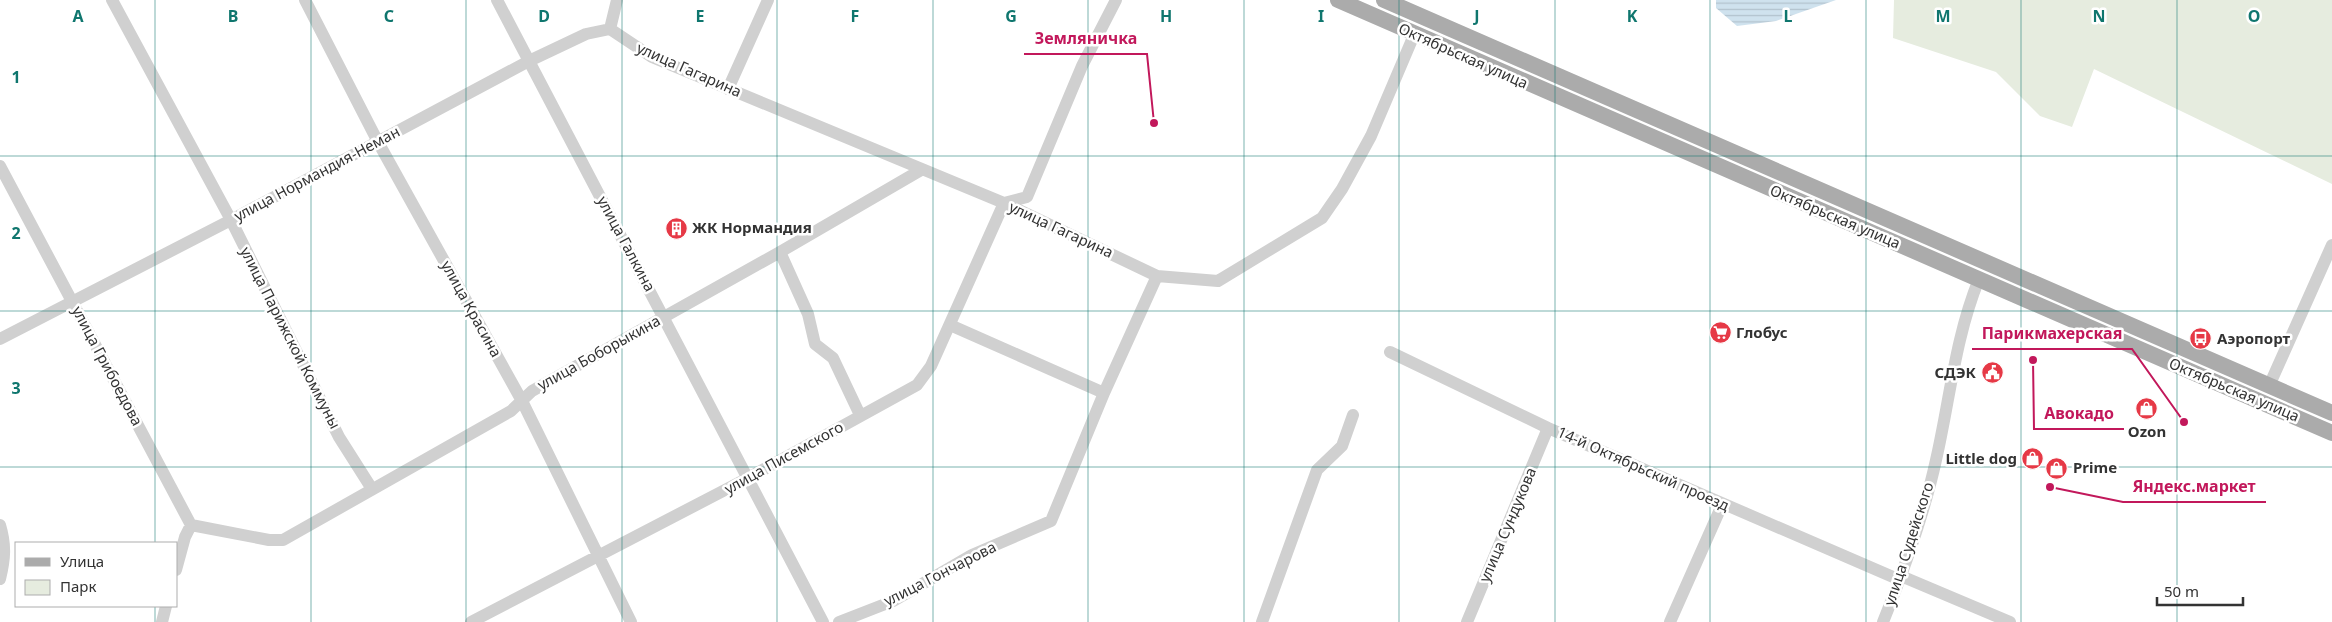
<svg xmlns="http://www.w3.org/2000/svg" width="2332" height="622" font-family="'Noto Sans',sans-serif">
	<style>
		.green { fill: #e6ecdf }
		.water { fill: url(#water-rules) }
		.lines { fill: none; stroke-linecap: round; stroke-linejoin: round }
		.minor { stroke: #d0d0d0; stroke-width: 12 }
		.major { stroke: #ababab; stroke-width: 16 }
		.grid { fill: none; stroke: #0f766e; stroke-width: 1; stroke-opacity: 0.55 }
		.labels { text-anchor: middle; stroke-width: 5; stroke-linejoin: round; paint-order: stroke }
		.street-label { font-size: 15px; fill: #333; stroke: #fff }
		.poi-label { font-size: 15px; font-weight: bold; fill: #333; stroke: #fff; text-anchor: start }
		.grid-label { font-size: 16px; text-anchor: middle; font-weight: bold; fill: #0f766e; stroke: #fff; stroke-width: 5; stroke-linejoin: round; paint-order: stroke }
		.leader { fill: none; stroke: #c2185b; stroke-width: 2 }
		.callout-dot { fill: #c2185b; stroke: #fff; stroke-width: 2 }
		.callout-label { font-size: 16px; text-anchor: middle; font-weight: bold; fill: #c2185b; stroke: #fff; stroke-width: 5; stroke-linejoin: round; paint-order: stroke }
	</style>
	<defs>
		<pattern id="water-rules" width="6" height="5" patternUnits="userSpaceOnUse" patternTransform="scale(1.25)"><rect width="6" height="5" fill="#cfe2ee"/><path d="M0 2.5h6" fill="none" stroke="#b2c2cd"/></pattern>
	</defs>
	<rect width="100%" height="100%" fill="#fff"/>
	<path class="green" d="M 1894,0 L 2332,0 L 2332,184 L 2094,69 L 2072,127 L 2040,116 L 1996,72 L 1893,38 Z"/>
	<path class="water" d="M 1716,0 L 1836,0 L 1776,21 L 1737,26 L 1716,8 Z"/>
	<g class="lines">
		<path class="minor" d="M 112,0 L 231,220 L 339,437 L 372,489
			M 305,0 L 378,142 L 522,401 L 631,622
			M 497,0 L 823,622
			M 610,29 L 652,57 L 1004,203 L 1157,276 L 1218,281 L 1322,218 L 1342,189 L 1371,136 L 1414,35
			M 728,89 L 768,0
			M 0,166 L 191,525 L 185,537 L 176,570
			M 780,252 L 808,314 L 815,344 L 833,358 L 860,415
			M 950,325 L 1104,393
			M 0,339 L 231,220 L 529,61 L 586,34 L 610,29 L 617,0
			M 1390,352 L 1548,428 L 1900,580
			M 2269,386 L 2332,245
			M 0,525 C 6,545 5,559 0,579
			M 191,525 L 269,540 L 283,540 L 511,411 L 532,391 L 780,252 L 921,170
			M 1901,576 L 2010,622
			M 162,622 L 166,606
			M 471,622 L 748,478 L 917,385 L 931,366 L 1004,203 L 1027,197 L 1082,66 L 1116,0
			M 839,622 L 893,601 L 972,555 L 1051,521 L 1104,393 L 1157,276
			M 1262,622 L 1317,470 L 1342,446 L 1353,415
			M 1467,622 L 1548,428
			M 1670,622 L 1722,505
			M 1883,622 C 1904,570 1924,515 1936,460 C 1950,399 1955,338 1979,279"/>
		<path class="major" d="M 1338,0 L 2332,433
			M 1384,0 L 2332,413"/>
	</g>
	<path class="grid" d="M 155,0 L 155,543M 311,0 L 311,622M 466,0 L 466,622M 622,0 L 622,622M 777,0 L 777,622M 933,0 L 933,622M 1088,0 L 1088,622M 1244,0 L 1244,622M 1399,0 L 1399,622M 1555,0 L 1555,622M 1710,0 L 1710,622M 1866,0 L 1866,622M 2021,0 L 2021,622M 2177,0 L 2177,622M 0,156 L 2332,156M 0,311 L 2332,311M 0,467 L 2332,467M 155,606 L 155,622"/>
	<defs>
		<symbol id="building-disc" viewBox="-11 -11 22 22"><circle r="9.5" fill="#e63946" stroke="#fff"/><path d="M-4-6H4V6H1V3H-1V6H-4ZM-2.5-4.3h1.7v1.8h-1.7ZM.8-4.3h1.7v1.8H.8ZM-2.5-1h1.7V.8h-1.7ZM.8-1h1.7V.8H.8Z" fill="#fff"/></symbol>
		<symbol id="supermarket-disc" viewBox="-11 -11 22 22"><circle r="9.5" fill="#e63946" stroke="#fff"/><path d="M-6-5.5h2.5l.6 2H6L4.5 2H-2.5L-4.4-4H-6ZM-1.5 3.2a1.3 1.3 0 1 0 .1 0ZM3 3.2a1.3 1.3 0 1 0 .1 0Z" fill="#fff"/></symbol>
		<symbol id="bus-disc" viewBox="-11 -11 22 22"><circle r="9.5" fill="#e63946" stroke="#fff"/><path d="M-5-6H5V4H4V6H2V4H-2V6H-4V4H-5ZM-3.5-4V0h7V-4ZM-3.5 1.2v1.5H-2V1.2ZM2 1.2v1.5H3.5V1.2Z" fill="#fff"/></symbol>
		<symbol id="civic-disc" viewBox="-11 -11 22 22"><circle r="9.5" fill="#e63946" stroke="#fff"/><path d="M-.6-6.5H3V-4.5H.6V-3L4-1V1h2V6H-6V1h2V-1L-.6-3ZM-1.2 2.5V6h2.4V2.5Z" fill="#fff"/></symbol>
		<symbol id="shop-disc" viewBox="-11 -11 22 22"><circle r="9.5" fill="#e63946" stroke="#fff"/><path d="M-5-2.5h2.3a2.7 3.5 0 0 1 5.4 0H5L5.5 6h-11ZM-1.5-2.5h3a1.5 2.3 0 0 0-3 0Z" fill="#fff"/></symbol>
	</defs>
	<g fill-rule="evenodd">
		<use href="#building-disc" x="664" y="216" width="25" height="25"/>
		<use href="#supermarket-disc" x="1708" y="320" width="25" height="25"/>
		<use href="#bus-disc" x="2188" y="326" width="25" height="25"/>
		<use href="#civic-disc" x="1980" y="360" width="25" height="25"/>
		<use href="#shop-disc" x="2134" y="396" width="25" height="25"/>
		<use href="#shop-disc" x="2020" y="446" width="25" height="25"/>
		<use href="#shop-disc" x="2044" y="456" width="25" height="25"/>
	</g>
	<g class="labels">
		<g class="street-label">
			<text transform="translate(1463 56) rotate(24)" y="5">Октябрьская улица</text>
			<text transform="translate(689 70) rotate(24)" y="5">улица Гагарина</text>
			<text transform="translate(317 174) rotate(-28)" y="5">улица Нормандия-Неман</text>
			<text transform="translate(1835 217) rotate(23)" y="5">Октябрьская улица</text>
			<text transform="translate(1061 230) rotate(25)" y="5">улица Гагарина</text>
			<text transform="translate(626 244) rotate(62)" y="5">улица Галкина</text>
			<text transform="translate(471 309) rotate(61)" y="5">улица Красина</text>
			<text transform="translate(290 338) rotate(63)" y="5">улица Парижской Коммуны</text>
			<text transform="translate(599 353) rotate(-29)" y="5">улица Боборыкина</text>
			<text transform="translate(107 366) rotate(62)" y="5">улица Грибоедова</text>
			<text transform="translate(2234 390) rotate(23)" y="5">Октябрьская улица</text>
			<text transform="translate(784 458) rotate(-29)" y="5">улица Писемского</text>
			<text transform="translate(1643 469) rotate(24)" y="5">14-й Октябрьский проезд</text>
			<text transform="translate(1508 525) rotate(-67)" y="5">улица Сундукова</text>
			<text transform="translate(1909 544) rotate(-72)" y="5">улица Судейского</text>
			<text transform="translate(940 574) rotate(-27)" y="5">улица Гончарова</text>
		</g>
		<g class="poi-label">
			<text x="692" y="233">ЖК Нормандия</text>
			<text x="1736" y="338">Глобус</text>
			<text x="2217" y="344">Аэропорт</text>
			<text x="1976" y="378" text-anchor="end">СДЭК</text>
			<text x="2147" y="437" text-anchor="middle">Ozon</text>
			<text x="2017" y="464" text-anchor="end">Little dog</text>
			<text x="2073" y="473">Prime</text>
		</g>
	</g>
	<g class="grid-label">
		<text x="78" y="22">A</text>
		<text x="233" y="22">B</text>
		<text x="389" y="22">C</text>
		<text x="544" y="22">D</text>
		<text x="700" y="22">E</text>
		<text x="855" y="22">F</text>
		<text x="1011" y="22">G</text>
		<text x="1166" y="22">H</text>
		<text x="1321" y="22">I</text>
		<text x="1477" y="22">J</text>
		<text x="1632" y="22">K</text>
		<text x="1788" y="22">L</text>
		<text x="1943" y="22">M</text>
		<text x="2099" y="22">N</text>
		<text x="2254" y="22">O</text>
		<text x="16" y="83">1</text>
		<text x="16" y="239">2</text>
		<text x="16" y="394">3</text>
	</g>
	<path class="leader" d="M1154 123L1147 54H1024M2184 422L2132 349H1972M2033 360L2034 429H2124M2050 487L2123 502H2266"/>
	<g class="callout-dot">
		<circle cx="1154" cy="123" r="5"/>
		<circle cx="2184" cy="422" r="5"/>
		<circle cx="2033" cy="360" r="5"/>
		<circle cx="2050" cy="487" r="5"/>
	</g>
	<g class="callout-label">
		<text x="1086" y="44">Земляничка</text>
		<text x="2052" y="339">Парикмахерская</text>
		<text x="2079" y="419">Авокадо</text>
		<text x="2194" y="492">Яндекс.маркет</text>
	</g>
	<rect x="15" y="542" width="162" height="65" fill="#ffffff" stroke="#adadad"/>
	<rect x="25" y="558" width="25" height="8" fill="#ababab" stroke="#adadad"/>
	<text x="60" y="567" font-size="15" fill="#333333">Улица</text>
	<rect x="25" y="580" width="25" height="15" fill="#e6ecdf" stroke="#adadad"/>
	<text x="60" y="592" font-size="15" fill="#333333">Парк</text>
	<path d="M2157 597v8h86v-8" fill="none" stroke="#333333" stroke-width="2.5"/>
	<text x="2164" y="597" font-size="15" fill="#333333" stroke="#ffffff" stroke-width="4" paint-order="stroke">50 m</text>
</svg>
